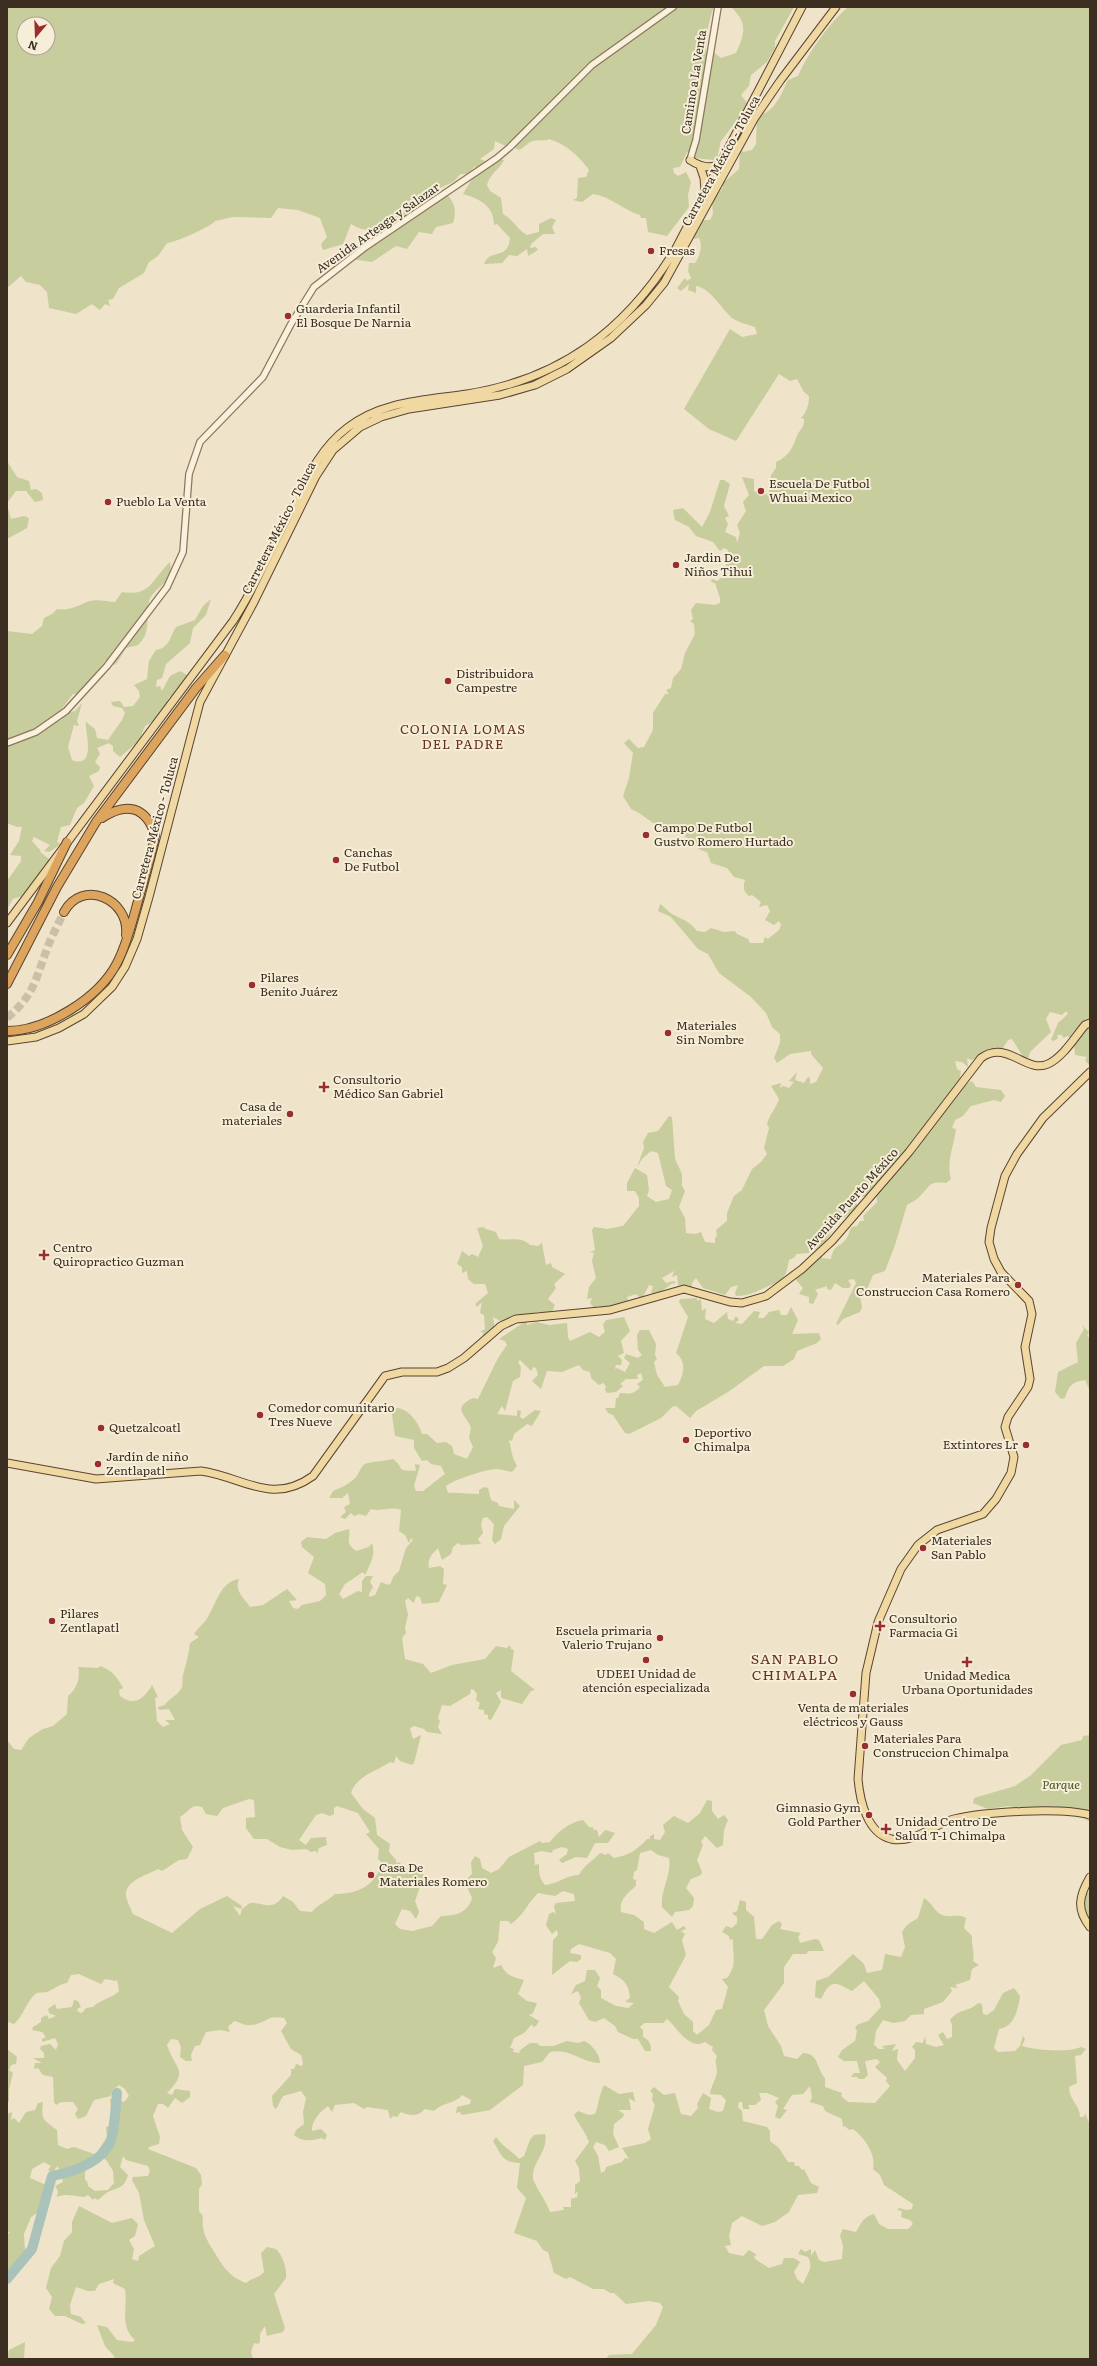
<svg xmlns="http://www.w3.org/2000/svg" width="1097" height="2366" font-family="Literata,serif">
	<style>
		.green { fill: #c7cd9c; fill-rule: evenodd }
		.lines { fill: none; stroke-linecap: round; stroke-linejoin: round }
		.river { stroke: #a9c3bb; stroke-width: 10 }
		.highway-tunnel { stroke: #cbbfa7; stroke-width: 8; stroke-dasharray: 8 4; stroke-linecap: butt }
		.minor-casing { stroke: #8b765d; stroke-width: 8 }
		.major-casing { stroke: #594431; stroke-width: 9 }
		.highway-casing { stroke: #594431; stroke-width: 10 }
		.minor { stroke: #f9f1dc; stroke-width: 5.5 }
		.major { stroke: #f0d8a2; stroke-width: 7 }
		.highway { stroke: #dca45c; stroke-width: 8 }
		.poi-dot { fill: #9a2d2e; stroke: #f6eed8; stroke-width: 1.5 }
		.labels { text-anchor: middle; stroke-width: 4; stroke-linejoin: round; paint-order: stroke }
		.street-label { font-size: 12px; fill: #3c2e21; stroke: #f6eed8 }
		.poi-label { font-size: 12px; fill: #3c2e21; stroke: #f6eed8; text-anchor: start }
		.park-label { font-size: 12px; font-style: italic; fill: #4b5827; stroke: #f6eed8 }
		.neighbourhood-label { font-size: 13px; letter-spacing: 1px; fill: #683020; stroke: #f6eed8 }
		.quarter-label { font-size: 14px; letter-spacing: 1px; fill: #683020; stroke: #f6eed8 }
	</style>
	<rect width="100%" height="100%" fill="#efe3c9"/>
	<path class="green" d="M 7,7 L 714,7 C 710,16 704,43 706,52 L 712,51 L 721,58 L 736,53 C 745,33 748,23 731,7 L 794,7 L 775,41 L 775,48 L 767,62 L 751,75 L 749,86 L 741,95 L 747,103 L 744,111 L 721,141 L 717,158 L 713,160 L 695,158 L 692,153 L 687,152 L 680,167 L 673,168 L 674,173 L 678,176 L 686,172 L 691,182 L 688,195 L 689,207 L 667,236 L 648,232 L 646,218 L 641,218 L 640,215 C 623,210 612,197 593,194 L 582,202 L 573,200 L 577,198 L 578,178 L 586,177 L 589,170 C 579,156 566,144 549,139 C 544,142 539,139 533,141 C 528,142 524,148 519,150 L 513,147 L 510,141 L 508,147 L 495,141 L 494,149 L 480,159 L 489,163 L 494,158 L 504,160 C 500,170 492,170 487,185 L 490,191 L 501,198 L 503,214 C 514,220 516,229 527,235 L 539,232 L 539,224 L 551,218 L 556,220 L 552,227 L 555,234 L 543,234 L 531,244 L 530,248 L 536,247 L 538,250 L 528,256 L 527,249 L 517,256 L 509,255 L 502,263 L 484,264 C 490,248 508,261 510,238 L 497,224 L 494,225 C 494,206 480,199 463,194 L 475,174 L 475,166 L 469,174 L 461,174 C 458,176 456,180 454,181 C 446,187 437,185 436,198 L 448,196 C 456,204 456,213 453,223 L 436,227 L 432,234 L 419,232 L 407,249 L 396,246 L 372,262 L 352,259 L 359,251 L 365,239 L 371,237 L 378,240 L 384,232 L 378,228 C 366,231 361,230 351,224 L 343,244 L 323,250 L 321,244 L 327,237 L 320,218 L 298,210 L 278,208 L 271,218 L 233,217 L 215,221 C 212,226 174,243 167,243 L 158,256 L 149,262 L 144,273 L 119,288 L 113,299 L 108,300 L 110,306 L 105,304 L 100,310 L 92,304 L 76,314 L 49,308 L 47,292 L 40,285 L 26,282 L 21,276 L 7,288 ZM 24,24 L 48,24 L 48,48 L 24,48 Z
		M 848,7 L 1090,7 L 1090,1066 L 1085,1060 L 1087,1057 L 1075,1055 L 1074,1042 L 1068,1036 L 1063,1038 L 1062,1035 L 1057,1035 L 1058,1038 L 1054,1041 L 1051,1040 L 1058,1023 L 1068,1014 L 1066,1011 L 1062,1015 L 1050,1012 L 1046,1019 L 1051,1032 L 1030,1052 L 1027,1063 L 1012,1039 L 1008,1040 L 1001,1051 L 971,1060 L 967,1058 L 968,1067 L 962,1062 L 955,1061 L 957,1069 L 961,1071 L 959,1085 L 962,1086 L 972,1081 L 976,1087 L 1001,1090 L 1005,1096 L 1001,1102 L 994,1100 L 971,1106 L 963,1116 L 955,1120 L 952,1128 L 956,1129 C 954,1146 946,1162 951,1179 L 946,1183 C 929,1181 931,1185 920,1196 C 917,1200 911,1202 907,1205 L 895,1245 L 885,1271 L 873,1275 L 865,1294 L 860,1296 L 862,1307 L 860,1312 L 843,1319 L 838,1325 L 836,1324 L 856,1283 L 854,1279 L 848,1280 L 851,1285 L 849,1288 L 843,1288 L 835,1283 L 831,1290 L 827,1289 L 827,1286 L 815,1290 L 818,1294 L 813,1304 L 809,1303 L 809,1297 L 799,1294 L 803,1288 L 796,1280 L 804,1267 L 811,1266 L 819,1251 L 822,1258 L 831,1259 C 834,1243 840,1248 846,1239 C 849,1236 849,1230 852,1227 L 857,1226 L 860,1221 L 864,1221 L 863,1216 L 877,1202 L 876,1194 L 861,1197 L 855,1201 L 859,1208 L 840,1220 L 835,1218 L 831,1225 L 831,1228 L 836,1222 C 832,1232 826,1240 821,1249 L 818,1248 L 815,1250 L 813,1248 L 809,1253 L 796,1254 L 795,1257 L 789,1260 L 786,1273 L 780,1282 C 764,1286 754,1296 736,1296 L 735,1293 L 738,1285 L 731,1287 L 725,1295 L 703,1288 L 696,1278 L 692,1283 L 692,1290 L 678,1285 L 677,1275 L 672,1277 L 674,1271 L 662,1278 L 666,1283 L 674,1281 L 676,1283 L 671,1284 L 657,1295 L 651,1293 L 653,1286 L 649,1285 L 642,1299 L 636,1294 L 627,1297 L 629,1303 L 623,1310 L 615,1311 L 600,1308 L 599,1306 L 594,1308 L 590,1303 L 592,1298 L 587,1299 L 589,1287 L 596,1278 L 592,1261 L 594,1253 L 590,1252 L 595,1250 L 592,1230 L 594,1227 L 607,1229 L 623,1226 L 639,1206 L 639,1198 L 635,1191 L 627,1191 L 627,1183 L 635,1168 L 647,1175 L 649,1190 L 647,1196 L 656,1202 L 669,1199 L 672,1190 L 666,1186 L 658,1153 L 651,1151 L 642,1159 L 637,1167 L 644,1148 L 643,1142 L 648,1133 L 658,1131 L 669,1116 L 672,1117 L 675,1159 L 682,1174 L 682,1186 L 685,1191 L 679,1207 L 685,1218 L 686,1233 L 695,1234 L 701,1232 L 705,1242 L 715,1243 L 715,1238 L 717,1236 L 716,1230 L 727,1221 L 727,1213 L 734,1196 L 742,1190 L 752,1169 L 761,1162 L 767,1154 L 764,1148 L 769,1128 L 767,1124 C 769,1115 776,1109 779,1099 L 771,1086 L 781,1083 L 780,1088 L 783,1086 L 789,1088 L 794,1082 L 789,1081 L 797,1072 L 795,1080 L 804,1083 L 808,1077 L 810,1078 L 810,1084 L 816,1082 L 823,1068 L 811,1054 L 811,1051 L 790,1054 L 777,1063 L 774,1058 L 780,1043 L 780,1034 L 772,1027 L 766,1013 L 751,997 L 719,973 L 708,954 L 698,949 L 671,917 L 658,911 L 660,904 C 665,907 669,913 674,915 C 685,921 689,921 697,931 L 705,932 L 711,928 L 724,932 L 735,931 L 737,934 L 748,939 L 750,943 L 763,943 L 765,937 L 768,939 L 779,930 L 781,925 L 779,921 L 774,925 L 765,920 L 770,911 L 767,905 L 759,907 L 761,902 L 752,895 L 749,896 C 743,891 743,887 745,880 L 734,877 L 727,868 L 711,863 L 707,852 C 694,849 695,843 686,837 C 680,834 677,836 672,829 C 655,829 646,815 631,809 L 623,796 L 629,778 L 633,753 L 624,743 L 629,739 L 638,748 L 644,747 L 653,730 L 653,713 L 665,694 L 669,694 L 666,690 L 671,688 L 673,678 L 681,669 L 685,653 L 695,634 L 694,624 L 690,621 L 693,619 L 691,610 L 696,603 L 715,605 L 720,603 L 720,598 L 715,583 L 711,582 L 712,579 L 717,581 L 725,575 L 728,550 L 724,548 L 720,551 L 713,542 L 696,536 L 689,527 L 675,520 L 673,510 L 683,508 L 702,527 L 710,512 L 720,480 L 724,480 L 730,484 L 724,506 L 729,516 L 725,518 L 728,524 L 725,532 L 736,537 L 737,543 L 740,533 L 737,525 L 746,511 L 743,502 L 749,495 L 742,477 L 754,479 L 754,491 L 765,495 L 769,492 L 771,475 L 776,468 L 776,462 C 789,456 792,449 797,436 C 800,429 805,427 804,419 L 801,418 C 807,412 809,404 809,396 L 804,392 L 797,379 L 790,381 L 779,374 L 736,441 L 709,429 L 684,409 L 730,329 L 742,337 L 757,334 L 755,327 C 749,325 737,322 732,318 C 721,308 710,288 696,286 L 696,293 L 688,290 L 689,284 L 681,291 L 677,288 L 685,278 L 687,281 L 691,278 L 688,271 L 689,263 L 695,263 C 700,256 703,246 699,238 L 694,239 L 694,235 L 698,231 L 696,227 L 702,222 L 698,218 L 702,216 L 704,220 L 710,220 L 713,214 L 712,202 L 723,187 L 722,184 L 739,169 L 740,149 L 743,152 L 752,150 L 756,144 L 757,115 C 774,115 782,92 788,80 L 798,76 C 809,51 828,25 848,7 Z
		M 7,461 L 17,477 L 29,481 L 31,490 L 36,489 L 42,493 L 43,500 L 35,502 L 26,491 L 16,491 L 7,503 Z
		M 7,505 L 11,519 L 24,516 L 29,518 L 27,528 L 7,539 Z
		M 170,562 C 175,583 153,587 149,601 C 146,614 151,632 140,643 C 137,647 131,646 126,648 L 117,663 L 114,665 L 105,661 L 79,694 L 73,694 L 51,723 L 61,720 L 66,713 L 75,711 L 82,703 L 77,721 L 79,726 L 74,725 L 68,747 L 72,760 C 98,770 84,728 86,722 L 95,729 L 97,738 L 108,740 L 122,720 L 125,713 L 122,708 L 113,706 L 111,702 L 120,701 L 124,707 L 133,706 L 140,697 L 139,691 L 134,685 L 147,679 L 149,661 L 156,650 C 170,648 170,636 176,627 L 195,620 L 203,606 L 211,599 L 206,615 L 193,628 L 190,643 L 166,664 L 162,678 L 157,680 L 156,687 L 160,686 L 162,691 L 170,676 L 180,671 L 187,675 C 183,687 182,693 169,697 L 161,717 L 145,726 L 139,741 L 120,757 L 113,751 L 113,746 L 109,743 L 97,748 L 100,754 L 95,762 L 100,767 L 99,771 L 89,776 L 94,786 L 84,803 L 77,808 L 70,825 L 61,827 L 57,842 L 61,844 L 49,852 L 44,851 L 50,845 L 34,837 L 32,841 L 41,851 L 40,852 L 52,861 L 25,895 L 13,899 L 7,909 L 7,881 L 21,861 L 21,856 L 10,855 L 19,841 L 22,827 L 17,827 L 7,823 L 7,631 L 32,634 L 42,626 L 44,618 L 52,614 L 57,609 C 71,611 78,605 90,601 C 97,599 108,602 115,602 L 122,592 C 151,597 152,579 170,562 Z
		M 483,1227 L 486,1229 L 496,1232 L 499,1239 C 510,1241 521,1236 530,1245 L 538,1246 L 542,1243 L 546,1265 L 551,1263 L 552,1267 L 565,1274 L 554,1284 L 556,1288 L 548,1299 L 555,1305 L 552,1312 L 536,1312 L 526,1321 L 527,1325 L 536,1322 L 550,1325 L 567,1323 L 568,1337 L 570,1341 L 590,1332 L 599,1337 L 605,1332 L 603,1325 L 606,1320 L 624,1317 L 630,1331 L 621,1341 L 624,1353 L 618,1356 L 622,1360 L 621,1365 L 616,1365 L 615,1369 L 617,1368 L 625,1372 L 630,1363 L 624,1358 L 626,1354 L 638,1358 L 642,1355 L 638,1350 L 637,1335 L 640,1330 L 649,1330 L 656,1344 L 655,1355 L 657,1359 L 654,1362 L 657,1375 L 665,1387 L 678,1385 C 684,1374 687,1362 676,1353 L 688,1317 L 679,1302 L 680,1299 L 697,1298 L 697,1301 L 701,1299 L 702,1311 L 706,1308 L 705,1319 L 714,1323 L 727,1312 L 728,1319 L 733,1321 L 736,1316 L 739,1320 L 735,1323 L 742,1324 L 754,1311 L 760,1312 L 758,1318 L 764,1318 L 769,1312 L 779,1310 L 781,1315 L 787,1315 L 791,1307 L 798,1320 L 792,1334 L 819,1333 L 821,1339 L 817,1343 L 797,1351 L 794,1359 L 783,1366 L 764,1366 L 728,1392 L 696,1411 L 690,1418 L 676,1406 L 672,1407 L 661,1418 L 629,1434 L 625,1433 L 613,1415 L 608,1413 L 605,1408 L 615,1408 L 616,1398 L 618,1398 L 620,1393 C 630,1394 634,1394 640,1387 L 637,1384 L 643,1380 L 641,1373 L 637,1375 L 638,1379 L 626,1379 L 620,1384 L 623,1386 L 616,1392 L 607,1393 L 605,1390 L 606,1386 L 603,1383 L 599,1385 L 591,1378 L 590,1372 L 583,1370 L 579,1365 L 562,1372 L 547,1371 L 541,1389 L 532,1381 L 538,1375 L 536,1368 L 533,1367 L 531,1371 L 520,1360 L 518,1362 L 521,1367 L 520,1377 L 513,1381 L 505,1411 L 502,1406 L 497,1414 L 517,1416 L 517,1410 L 521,1411 L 520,1417 L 523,1419 L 535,1410 L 541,1411 L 532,1426 L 527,1424 L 514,1434 L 512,1441 L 509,1440 L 513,1458 L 517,1466 L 512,1472 C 507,1471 501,1469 496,1469 C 487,1469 453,1480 446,1486 L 448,1493 C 458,1492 469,1494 479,1494 L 479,1490 L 484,1487 L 488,1488 L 491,1500 L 498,1503 L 499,1506 L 514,1509 L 514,1500 L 520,1506 L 504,1526 L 501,1539 L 495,1544 L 492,1540 L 494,1524 L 487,1517 L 483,1518 L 481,1524 L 483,1533 L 478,1539 L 481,1544 L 461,1545 L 458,1543 L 453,1547 L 451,1554 L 442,1560 L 438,1548 C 432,1554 427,1559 429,1568 L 440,1566 L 444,1569 L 443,1584 L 447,1585 L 439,1602 L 422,1604 L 420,1597 L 416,1596 L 414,1603 L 408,1598 L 405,1601 L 408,1615 L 405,1627 L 406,1633 L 402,1638 L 405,1659 L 423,1664 L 431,1673 L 452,1665 L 485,1659 L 496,1646 L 507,1648 L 510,1645 L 511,1649 L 514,1650 L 511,1671 L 535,1690 L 531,1691 L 522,1704 L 501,1698 L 501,1690 L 496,1693 L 501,1702 L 491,1720 L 488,1719 L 488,1715 L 484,1714 L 484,1710 L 478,1709 L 480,1703 L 476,1700 L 477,1694 L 474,1690 L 471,1689 L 470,1694 L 450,1706 L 442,1705 L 438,1718 L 440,1721 L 438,1727 L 442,1734 L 427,1732 L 424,1729 L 414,1726 L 410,1728 L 413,1739 L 421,1735 L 414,1763 L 412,1765 L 400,1761 L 396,1756 L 394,1763 L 390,1762 C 377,1771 356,1776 351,1793 L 363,1809 L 375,1818 L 377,1835 L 390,1844 L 389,1852 L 396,1860 L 396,1863 L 399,1862 L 405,1868 L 423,1874 L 425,1879 L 422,1881 L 415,1901 L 419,1912 L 416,1919 L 410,1911 L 402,1909 L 395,1924 L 400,1929 L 412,1931 L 432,1926 L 441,1916 C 455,1916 468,1913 472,1898 C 468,1890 463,1880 472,1874 L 471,1862 L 475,1856 L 480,1859 L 482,1868 L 491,1873 L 499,1869 L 509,1857 L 540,1841 L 542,1843 L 550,1842 C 557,1832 570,1822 583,1820 L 589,1827 L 594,1828 L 593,1830 L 597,1830 L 599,1837 L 605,1830 L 615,1833 L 608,1843 L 595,1843 L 587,1858 L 576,1857 L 562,1863 L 559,1860 L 567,1854 L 568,1849 L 562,1847 L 553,1850 L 552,1853 L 542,1851 L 534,1853 L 535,1865 L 539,1864 C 539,1873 539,1878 545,1885 C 558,1884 566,1875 579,1875 C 584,1865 593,1861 600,1853 L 606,1855 L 608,1853 L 614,1858 C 629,1855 636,1851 647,1839 L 651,1839 L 649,1837 L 654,1834 L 654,1839 L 660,1840 L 665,1832 L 663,1825 L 674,1816 L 688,1823 L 700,1813 L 707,1800 L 712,1801 L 712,1811 L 718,1819 L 724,1815 L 728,1820 L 724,1830 L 723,1845 L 717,1848 L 705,1836 L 701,1842 L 703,1845 L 697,1860 L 702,1872 L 701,1875 L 691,1879 L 686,1888 L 694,1898 L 693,1906 L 689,1910 L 675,1912 L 672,1917 L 662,1907 C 660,1890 672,1875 669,1858 L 658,1855 L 651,1850 L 640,1853 L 637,1870 L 634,1872 L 633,1879 L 636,1880 L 636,1886 C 627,1894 619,1899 621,1912 L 634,1915 L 644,1922 L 644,1929 L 654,1933 L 672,1922 L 677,1930 L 684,1926 L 686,1929 L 681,1931 L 685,1934 L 682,1940 L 686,1955 L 669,1987 L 679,1997 L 678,2001 L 684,2014 L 693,2022 L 693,2031 L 697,2035 L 709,2025 L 716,2010 L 722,2009 L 728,1987 L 722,1979 L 727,1978 C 738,1964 732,1955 733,1939 L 730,1940 L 729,1936 L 722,1932 L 726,1926 L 732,1928 L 737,1923 L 737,1917 L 732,1913 L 737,1911 L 740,1900 L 746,1902 L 746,1910 L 754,1917 L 756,1939 L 762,1939 L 772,1925 L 779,1921 L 782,1924 L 780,1929 L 801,1933 L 798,1937 L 800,1943 L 815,1939 L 819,1940 L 824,1951 L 809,1951 L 806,1954 L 793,1954 L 784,1967 L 784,1983 L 764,2010 L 768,2026 L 781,2046 L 784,2056 L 797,2059 L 803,2053 C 819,2053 817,2070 825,2078 L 825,2087 L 842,2093 L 841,2096 L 848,2102 L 875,2103 L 890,2086 L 886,2081 L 887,2078 L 875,2067 L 880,2062 L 877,2059 L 865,2061 L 868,2075 L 864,2079 L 859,2079 L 857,2077 L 851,2077 L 854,2073 L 860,2073 L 857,2061 L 844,2061 L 838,2057 L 842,2050 L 855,2041 L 857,2031 L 855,2027 L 859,2024 L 868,2021 L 881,2007 L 879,1999 L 864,1981 L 852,1991 C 835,1982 831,1978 821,1999 L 815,1997 L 816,1981 L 828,1977 L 853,1954 L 864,1964 L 867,1973 L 882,1970 L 885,1954 L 901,1957 L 905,1947 L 902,1932 L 907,1925 L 918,1918 L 924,1898 C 931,1902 934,1910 940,1914 C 948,1919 958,1913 966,1918 L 964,1928 L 972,1936 C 971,1945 975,1951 973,1961 L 979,1965 L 972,1969 L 970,1980 L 955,1985 L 958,1988 L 950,1987 L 952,1991 L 943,2002 L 924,2009 L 924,2014 L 911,2015 L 905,2021 L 893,2023 L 883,2020 L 876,2031 L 874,2045 L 879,2049 L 885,2049 L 882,2046 L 896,2044 L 892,2051 L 898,2049 L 897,2060 L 905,2071 L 915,2058 L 915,2050 L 912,2047 L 916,2042 L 923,2043 L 925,2036 L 926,2044 L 936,2047 L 944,2045 L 938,2035 L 943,2032 L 947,2039 L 952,2037 L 952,2025 L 950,2020 C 961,2007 968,2013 978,2003 L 982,2004 L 983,2014 L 987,2015 L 994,2010 L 1003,1993 L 1014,1988 L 1020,1996 C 1018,2010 1014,2027 999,2029 L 994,2048 L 998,2052 L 1015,2051 L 1020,2046 L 1023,2036 L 1025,2039 L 1022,2046 C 1034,2050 1069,2053 1081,2047 L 1086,2049 L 1081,2055 L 1075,2056 L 1077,2083 L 1069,2087 C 1069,2100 1080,2105 1080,2117 L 1084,2117 L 1085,2113 L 1090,2125 L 1090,2359 L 606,2359 L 609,2355 L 632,2354 L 656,2325 L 663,2307 L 660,2303 L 649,2301 L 626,2304 L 614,2293 L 610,2293 L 604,2289 L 593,2289 L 570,2277 L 566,2279 L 554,2273 L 548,2252 L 543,2250 L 537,2241 L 514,2233 L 526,2198 L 517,2188 L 520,2163 C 502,2163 501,2154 493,2141 L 496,2137 C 503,2147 511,2150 519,2159 L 524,2156 L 530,2140 L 534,2135 L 545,2134 C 549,2151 531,2163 533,2178 C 534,2185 547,2202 550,2212 L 564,2210 L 563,2207 L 571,2207 L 571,2199 L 577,2197 L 578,2191 L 575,2194 L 575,2185 L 580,2181 L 579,2168 L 575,2161 L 589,2142 C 585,2131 579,2125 574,2115 L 578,2111 L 589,2115 L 595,2114 C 599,2104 599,2095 604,2085 L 619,2094 L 633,2092 L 635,2102 L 629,2098 L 631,2110 L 618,2110 L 624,2114 L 623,2117 L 614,2124 L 613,2134 L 619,2147 L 609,2151 L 605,2145 L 596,2142 L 593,2147 L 598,2156 L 601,2173 L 605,2171 L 606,2167 L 622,2162 L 625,2158 L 629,2159 L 622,2148 L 645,2143 L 651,2139 L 648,2129 L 655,2105 L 652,2100 L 653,2094 L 650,2091 L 654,2087 L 664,2095 L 675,2093 L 681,2114 L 691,2116 L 698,2108 L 697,2104 L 703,2093 L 711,2098 L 709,2109 L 718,2112 L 723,2111 L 726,2100 L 721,2095 L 710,2094 C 711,2086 716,2079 717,2072 C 717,2064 714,2063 717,2056 L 712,2050 L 713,2047 L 705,2042 C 689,2051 676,2026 667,2019 L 663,2023 L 644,2023 L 640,2027 L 643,2030 L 643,2037 C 649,2040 651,2043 651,2051 L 645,2051 L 638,2039 L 633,2039 L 618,2032 L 615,2026 L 604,2018 L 595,2022 L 589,2020 L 579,2003 L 581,1998 L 578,1991 L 571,1994 L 576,1985 L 585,1981 L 587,1970 L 595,1970 L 600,1978 L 597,1986 L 601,1990 L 601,1998 L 616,2006 L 628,2008 L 634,2003 L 625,2002 L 630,1998 C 629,1985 625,1980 613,1974 L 616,1959 L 610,1953 L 579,1944 L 571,1949 L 570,1953 L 581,1955 L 581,1959 L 577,1962 L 570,1961 L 552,1975 L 553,1940 L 558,1935 L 557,1930 L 552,1934 L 546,1925 L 549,1914 L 554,1912 L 556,1915 L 554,1906 L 556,1903 L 575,1901 L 574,1894 L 563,1891 L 555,1896 L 538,1893 C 528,1903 522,1917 511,1924 L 508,1921 L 500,1921 L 498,1942 L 492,1952 L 496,1958 L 493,1968 L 501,1965 C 506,1976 514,1977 524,1980 L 518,1994 L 527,2001 L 537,2003 L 533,2013 L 529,2015 L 539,2021 L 536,2026 L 533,2027 L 532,2024 L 524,2033 L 514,2038 L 510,2048 L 514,2049 L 513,2052 L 520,2053 L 519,2051 L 530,2043 L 537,2043 L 540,2046 L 553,2046 L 567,2041 L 578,2043 L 584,2041 C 592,2044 600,2055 600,2063 C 581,2063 571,2048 550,2052 L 542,2062 L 524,2066 L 523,2085 L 490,2110 L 462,2115 L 460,2112 L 456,2113 L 457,2107 L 470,2104 L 471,2100 L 462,2095 C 455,2104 443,2102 434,2111 L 425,2109 C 417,2117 411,2116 401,2112 L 397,2117 L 393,2116 L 390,2119 L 388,2110 L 367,2107 L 364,2109 L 354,2103 L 335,2105 L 332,2112 L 328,2106 C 321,2111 311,2121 312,2131 L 321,2129 L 327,2135 L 325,2140 L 321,2138 C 311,2141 302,2142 294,2135 L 296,2130 L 304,2124 L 303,2112 L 306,2098 L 301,2091 L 283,2096 L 276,2109 L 273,2106 L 272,2096 L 291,2075 L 291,2069 L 294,2069 L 296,2064 L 302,2066 L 303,2063 L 301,2055 L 291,2049 L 281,2031 L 287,2023 L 284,2018 C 266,2015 267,2023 252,2025 C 243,2026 241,2022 234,2021 L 228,2027 L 230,2032 L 220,2030 L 206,2032 L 200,2045 L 195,2046 L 191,2055 L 192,2061 L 186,2061 L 180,2057 L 181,2047 L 178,2040 L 171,2039 L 167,2045 C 175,2070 190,2070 167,2093 L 172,2095 L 175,2089 L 190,2091 L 190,2097 L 182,2103 L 175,2098 L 168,2108 L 163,2104 L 158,2104 L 153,2116 L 160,2137 L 159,2144 L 149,2147 L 148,2149 L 196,2168 L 201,2175 L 202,2184 L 199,2189 L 199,2211 L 203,2216 C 201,2230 206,2239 213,2250 C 223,2266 228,2276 246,2283 C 252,2278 259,2278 264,2272 L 261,2253 L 267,2247 L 276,2249 C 283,2256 287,2269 286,2278 L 274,2294 L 285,2328 L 283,2332 L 267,2336 L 265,2326 L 260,2334 L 260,2342 L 258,2344 L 254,2343 L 251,2352 L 253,2359 L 114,2359 L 114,2356 L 105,2346 L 97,2325 L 107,2327 L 117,2340 L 132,2342 L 135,2340 C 119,2326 128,2308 125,2289 L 113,2283 L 114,2279 L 99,2284 L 95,2291 L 88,2291 L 76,2287 L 70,2305 L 71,2314 L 81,2317 L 86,2323 L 82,2324 L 65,2316 L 55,2316 L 49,2309 L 52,2297 L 46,2288 L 51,2268 L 60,2256 L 64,2241 L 72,2232 L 72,2222 L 79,2206 L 112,2223 L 132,2218 L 138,2224 L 135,2236 L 129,2240 L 134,2249 L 132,2259 L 138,2261 L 139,2256 L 155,2246 L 144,2220 L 139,2193 L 132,2180 L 133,2177 L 148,2176 L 150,2171 L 148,2166 L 126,2160 L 123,2156 L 120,2167 L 128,2175 C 124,2189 118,2187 108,2192 C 104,2194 101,2198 98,2200 L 94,2198 L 93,2200 L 88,2195 L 84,2197 C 75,2196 65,2193 57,2197 L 58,2191 L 55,2186 L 63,2182 L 58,2166 L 52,2172 L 48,2170 L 51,2166 L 44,2162 L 32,2169 L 30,2178 L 44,2184 L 48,2181 L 53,2183 C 52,2192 46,2202 43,2209 L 31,2217 L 24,2234 L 25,2251 L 7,2282 L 7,2234 L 10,2233 L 7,2231 L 7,2114 L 12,2112 L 11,2120 L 14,2118 L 19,2123 L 26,2112 L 35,2110 L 38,2103 L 43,2102 C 41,2121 43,2119 57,2130 L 58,2145 L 67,2149 L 74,2147 L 97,2155 L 93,2155 L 85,2169 L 85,2180 L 87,2181 L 88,2186 L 95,2191 L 108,2190 L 114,2183 L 113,2171 L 107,2161 L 97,2152 L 107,2137 L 106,2127 L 113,2125 L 110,2099 L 114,2098 L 124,2102 L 129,2096 L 125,2089 L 119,2085 L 113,2090 L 111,2096 L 94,2100 L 86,2116 L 78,2119 L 75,2114 L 78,2109 L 73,2102 L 61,2102 L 56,2105 L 54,2102 L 53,2077 L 43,2075 L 38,2068 L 34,2069 L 35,2063 L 42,2063 L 33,2058 L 44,2058 L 44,2053 L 40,2049 L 41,2046 L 50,2044 L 56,2050 L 58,2044 L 55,2038 L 42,2042 L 42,2039 L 46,2037 L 42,2032 L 32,2030 L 33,2027 L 41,2022 L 41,2018 L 47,2015 L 49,2019 L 56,2016 L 49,2013 L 48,2009 L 55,2004 L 57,2009 L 72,2007 L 74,2000 L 78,2001 L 81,2007 L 77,2009 L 78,2012 L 82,2013 L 86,2008 L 93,2007 C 101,1999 111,1999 119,1991 L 117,1979 L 116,1981 L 105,1979 L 101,1984 L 79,1974 L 71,1975 L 67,1983 C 59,1984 56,1988 49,1991 C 46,1993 41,1992 37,1993 C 28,1998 23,2017 14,2024 L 8,2022 L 7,1740 L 14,1749 L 21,1750 L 29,1738 L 43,1729 L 53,1726 L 67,1714 L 68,1696 C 76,1690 81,1678 78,1667 L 98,1668 L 100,1666 C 112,1670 118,1678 123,1688 L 119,1690 L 120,1696 C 134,1707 144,1699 152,1685 L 158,1697 L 155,1698 L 157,1721 L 163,1727 L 170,1724 L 165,1720 L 175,1720 L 169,1709 L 159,1710 L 158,1707 L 165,1705 C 169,1698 178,1696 182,1687 C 183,1684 182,1678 183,1675 C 186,1664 189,1654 190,1643 L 199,1637 L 194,1634 C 198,1628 202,1625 206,1620 C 216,1606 219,1582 239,1579 C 234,1591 244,1598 250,1607 L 263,1605 L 287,1589 L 297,1600 L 289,1601 L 293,1608 L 298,1609 L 302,1605 L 320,1601 L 326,1595 L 325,1584 L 308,1573 L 314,1557 L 302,1547 L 301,1542 L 307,1537 L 326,1539 L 335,1533 L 349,1529 C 351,1540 344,1542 356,1551 L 369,1547 L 372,1543 C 376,1554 370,1565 365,1575 L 363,1572 L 345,1584 L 339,1594 L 343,1599 L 358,1591 L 362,1592 L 362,1581 L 366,1576 L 373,1576 L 370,1582 L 373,1587 L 369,1594 L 369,1597 L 375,1595 L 381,1582 L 388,1585 L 391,1583 L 393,1577 L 399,1571 L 406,1548 L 413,1540 L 411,1538 L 409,1543 L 405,1535 L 399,1531 L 401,1510 C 391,1506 381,1512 371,1509 L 366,1516 L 359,1514 L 354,1516 L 351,1513 L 345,1519 L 340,1517 L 346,1512 L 344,1507 L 350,1504 L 348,1493 L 342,1498 L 329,1498 L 333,1491 C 341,1488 349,1484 354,1479 C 359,1475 360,1467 365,1464 C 368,1462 386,1461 393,1459 C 407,1470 393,1470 416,1471 L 415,1464 L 420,1465 L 414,1486 L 416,1491 L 423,1491 L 445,1474 L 441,1466 L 431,1464 L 427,1460 L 422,1461 L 414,1448 L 414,1440 L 395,1436 L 391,1408 C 407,1406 418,1421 422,1434 L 427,1434 L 437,1443 L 446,1442 L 452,1446 L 454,1454 L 467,1459 L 473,1447 L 469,1438 L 471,1427 C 463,1412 453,1408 473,1398 L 478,1399 L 498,1358 L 507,1345 L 505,1341 L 499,1339 L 524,1322 L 517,1316 L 502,1322 L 493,1317 L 495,1328 L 482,1338 L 483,1332 L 480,1332 L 485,1329 L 484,1315 L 480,1313 L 482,1302 L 477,1307 L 475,1304 L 488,1293 L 485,1284 L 474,1284 L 468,1279 L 467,1271 L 462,1273 L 462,1267 L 457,1264 L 462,1251 L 469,1256 L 472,1254 L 478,1257 L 483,1246 L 477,1228 ZM 249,1799 L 254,1800 L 255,1817 L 246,1818 L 246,1828 L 254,1839 L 267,1839 L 280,1847 L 292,1850 L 306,1849 L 311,1852 L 316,1851 L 317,1854 L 319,1848 L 327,1845 L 326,1837 L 311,1838 L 306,1845 L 299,1840 L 316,1815 L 322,1813 L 330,1816 L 334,1814 L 334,1808 L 337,1806 L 358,1813 L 370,1832 L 366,1834 L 379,1849 L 378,1859 L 382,1863 C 375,1886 358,1894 335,1894 C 328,1901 317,1905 312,1912 L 300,1911 L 293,1902 L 283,1896 C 273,1912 263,1902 250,1903 L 242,1909 L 240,1916 L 233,1906 L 241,1909 L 242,1906 L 227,1896 L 200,1909 L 172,1933 L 133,1914 C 131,1908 125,1899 126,1893 C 127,1880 149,1874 158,1869 L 162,1871 L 179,1860 L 187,1859 L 193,1847 L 182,1830 L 180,1817 C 189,1812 191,1803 202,1807 L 206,1814 L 217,1816 L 223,1808 ZM 810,2086 L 812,2097 L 810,2102 L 823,2106 L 825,2111 L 842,2119 L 843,2127 L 845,2126 L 849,2130 L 853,2129 C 865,2138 876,2154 873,2169 L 880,2175 L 884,2185 L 913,2204 L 912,2209 L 906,2210 L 899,2208 L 897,2210 L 902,2211 L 901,2217 L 910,2220 L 913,2224 L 908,2229 L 888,2229 L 879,2224 L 874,2214 C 863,2217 862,2222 856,2232 L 843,2229 L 840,2235 L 843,2246 L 842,2259 L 824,2262 L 819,2260 L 815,2250 L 811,2256 L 811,2249 L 805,2252 L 801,2249 L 798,2254 L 808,2257 C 814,2268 807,2274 803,2284 L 797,2279 L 794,2272 L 800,2262 L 794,2258 L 784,2258 L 782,2264 L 769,2268 L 755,2259 L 754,2256 L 757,2255 L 749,2250 L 743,2256 L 729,2253 L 725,2246 L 731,2245 L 729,2236 L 732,2223 L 742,2216 L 762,2226 L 775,2222 L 789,2212 L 798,2195 L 817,2193 L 819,2187 L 811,2183 L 804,2169 L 802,2170 L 799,2166 L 795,2166 L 794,2162 L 788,2162 L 779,2148 L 770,2141 L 770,2131 L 767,2127 L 743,2121 L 742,2111 L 738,2107 L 739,2102 L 742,2102 L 743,2109 L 750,2109 L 748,2105 L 755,2105 L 761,2100 L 759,2093 L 767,2093 L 779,2098 L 775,2102 L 778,2106 L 775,2117 L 780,2119 L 787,2110 L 783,2109 L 792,2095 L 803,2094 Z
		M 1082,1325 L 1089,1332 L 1087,1336 L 1090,1338 L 1090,1391 L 1085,1380 C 1072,1382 1069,1385 1065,1398 L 1061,1399 L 1055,1392 L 1058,1372 L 1078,1362 L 1076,1343 L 1084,1329 Z
		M 1090,1735 L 1090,1822 L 1079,1816 L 1008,1806 L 988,1809 L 973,1803 L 974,1798 L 1015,1786 L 1030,1776 L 1061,1745 L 1082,1740 L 1083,1736 Z
		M 1090,1891 L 1090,1920 L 1081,1917 L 1082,1897 Z
		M 7,2049 L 17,2057 L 16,2064 L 11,2065 L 9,2070 L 13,2073 L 9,2090 L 9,2101 L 7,2104 Z
		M 25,2342 L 24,2359 L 7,2359 L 9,2350 Z"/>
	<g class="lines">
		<path class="river" d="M 7,2279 L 32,2249 L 52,2176 C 72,2172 100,2163 110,2143 C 114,2134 116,2105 117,2093"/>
		<path class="highway-tunnel" d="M 7,1018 C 34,995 35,981 47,949 C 51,937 58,925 64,912"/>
		<defs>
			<path id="minor" d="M 690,160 L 696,140 L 718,7
				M 7,743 L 36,732 L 66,711 L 107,666 L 167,587 L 183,552 L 189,474 L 200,442 L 263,377 L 291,324 L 314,287 L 364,248 L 497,158 L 510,147 L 592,65 L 673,7"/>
			<path id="major" d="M 690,160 C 699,166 709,170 720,164
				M 700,166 L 704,178 L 705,191
				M 7,923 L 233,621 C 256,586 272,548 291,511 C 306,481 319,449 347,428 C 381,401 426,400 467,394 C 561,379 626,330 675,250 L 802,7
				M 7,1041 L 36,1037 L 59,1028 L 84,1014 L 112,987 L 125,967 L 137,939 L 149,897 L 200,702 L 254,602 L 316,476 L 333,450 L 360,427 L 381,417 L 409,409 L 500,395 L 535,385 L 567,369 L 611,338 L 646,305 L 664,283 L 754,119 L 780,81 L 836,7
				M 1090,1072 L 1043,1118 L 1017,1154 L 1005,1176 L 991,1228 L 989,1242 L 994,1259 L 1001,1272 L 1029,1301 L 1032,1314 L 1025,1347 L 1030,1379 L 1028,1387 L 1008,1417 L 1005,1427 L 1014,1457 L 1011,1473 L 996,1499 L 983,1514 L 937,1530 L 918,1545 L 901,1569 L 878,1622 L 866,1673 L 858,1779 C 860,1801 867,1833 891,1839 C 914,1844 934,1824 954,1819 C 984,1812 1060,1807 1090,1815
				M 7,1463 L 96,1479 L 201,1471 C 244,1477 271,1506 313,1476 L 385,1376 L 402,1372 L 437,1372 L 448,1368 L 464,1358 L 501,1326 L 516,1319 L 610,1310 L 684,1289 L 730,1302 L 742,1303 L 766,1296 L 802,1269 L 832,1241 L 909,1152 L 981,1058 C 1007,1039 1026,1074 1048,1064 C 1063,1057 1075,1037 1085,1025 L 1090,1023
				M 1090,1877 C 1079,1896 1076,1909 1090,1927"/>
			<path id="highway" d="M 64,912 C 82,878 130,899 126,935
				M 7,955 L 38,902 L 67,842
				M 7,984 L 57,887 L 96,822 L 196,688 L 225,655
				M 7,1031 C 46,1031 99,998 117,963 C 128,942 133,918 140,894 C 145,874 152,855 155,835 C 146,806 126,802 102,818"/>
		</defs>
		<use href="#minor" class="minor-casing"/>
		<use href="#major" class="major-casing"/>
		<use href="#highway" class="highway-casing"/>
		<use href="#minor" class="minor"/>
		<use href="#major" class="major"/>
		<use href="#highway" class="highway"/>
	</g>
	<g class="poi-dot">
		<circle cx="651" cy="251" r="4"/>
		<circle cx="288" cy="316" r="4"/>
		<circle cx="761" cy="491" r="4"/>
		<circle cx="108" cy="502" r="4"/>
		<circle cx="676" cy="565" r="4"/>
		<circle cx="448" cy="681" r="4"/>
		<circle cx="646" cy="835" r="4"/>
		<circle cx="336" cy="860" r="4"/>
		<circle cx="252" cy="985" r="4"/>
		<circle cx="668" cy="1033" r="4"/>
		<path d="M322 1081h4v4h4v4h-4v4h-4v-4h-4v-4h4z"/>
		<circle cx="290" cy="1114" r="4"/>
		<path d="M42 1249h4v4h4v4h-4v4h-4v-4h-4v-4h4z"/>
		<circle cx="1018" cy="1285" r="4"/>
		<circle cx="260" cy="1415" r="4"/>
		<circle cx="101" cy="1428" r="4"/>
		<circle cx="686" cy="1440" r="4"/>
		<circle cx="1026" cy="1445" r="4"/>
		<circle cx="98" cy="1464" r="4"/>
		<circle cx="923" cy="1548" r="4"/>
		<circle cx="52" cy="1621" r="4"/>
		<path d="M878 1620h4v4h4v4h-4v4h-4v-4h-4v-4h4z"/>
		<circle cx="660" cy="1638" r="4"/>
		<circle cx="646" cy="1660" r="4"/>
		<path d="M965 1656h4v4h4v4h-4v4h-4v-4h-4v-4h4z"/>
		<circle cx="853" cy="1694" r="4"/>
		<circle cx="865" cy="1746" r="4"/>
		<circle cx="869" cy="1815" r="4"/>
		<path d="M884 1823h4v4h4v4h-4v4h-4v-4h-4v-4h4z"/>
		<circle cx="371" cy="1875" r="4"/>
	</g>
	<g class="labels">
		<g class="street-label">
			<text transform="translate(694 82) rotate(-81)" y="4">Camino a La Venta</text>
			<text transform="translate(721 161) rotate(-61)" y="4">Carretera México - Toluca</text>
			<text transform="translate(378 228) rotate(-35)" y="4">Avenida Arteaga y Salazar</text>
			<text transform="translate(279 528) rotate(-63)" y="4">Carretera México - Toluca</text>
			<text transform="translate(155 828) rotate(-75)" y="4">Carretera México - Toluca</text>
			<text transform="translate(852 1199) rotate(-48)" y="4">Avenida Puerto México</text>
		</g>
		<g class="poi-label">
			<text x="659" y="255">Fresas</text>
			<text x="296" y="313">Guarderia Infantil<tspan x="296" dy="14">El Bosque De Narnia</tspan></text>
			<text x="769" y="488">Escuela De Futbol<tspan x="769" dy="14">Whuai Mexico</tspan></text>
			<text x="116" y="506">Pueblo La Venta</text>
			<text x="684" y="562">Jardin De<tspan x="684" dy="14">Niños Tihui</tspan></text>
			<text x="456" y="678">Distribuidora<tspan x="456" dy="14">Campestre</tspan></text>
			<text x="654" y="832">Campo De Futbol<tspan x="654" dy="14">Gustvo Romero Hurtado</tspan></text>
			<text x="344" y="857">Canchas<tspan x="344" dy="14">De Futbol</tspan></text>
			<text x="260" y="982">Pilares<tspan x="260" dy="14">Benito Juárez</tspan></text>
			<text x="676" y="1030">Materiales<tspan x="676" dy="14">Sin Nombre</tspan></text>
			<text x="333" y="1084">Consultorio<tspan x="333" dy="14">Médico San Gabriel</tspan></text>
			<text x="282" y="1111" text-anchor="end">Casa de<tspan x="282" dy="14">materiales</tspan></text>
			<text x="53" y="1252">Centro<tspan x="53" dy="14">Quiropractico Guzman</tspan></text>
			<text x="1010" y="1282" text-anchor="end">Materiales Para<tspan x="1010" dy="14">Construccion Casa Romero</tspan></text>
			<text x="268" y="1412">Comedor comunitario<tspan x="268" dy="14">Tres Nueve</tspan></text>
			<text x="109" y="1432">Quetzalcoatl</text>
			<text x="694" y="1437">Deportivo<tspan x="694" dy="14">Chimalpa</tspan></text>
			<text x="1018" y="1449" text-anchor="end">Extintores Lr</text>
			<text x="106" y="1461">Jardín de niño<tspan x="106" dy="14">Zentlapatl</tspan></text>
			<text x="931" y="1545">Materiales<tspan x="931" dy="14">San Pablo</tspan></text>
			<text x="60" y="1618">Pilares<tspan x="60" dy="14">Zentlapatl</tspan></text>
			<text x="889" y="1623">Consultorio<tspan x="889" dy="14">Farmacia Gi</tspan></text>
			<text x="652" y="1635" text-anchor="end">Escuela primaria<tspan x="652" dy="14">Valerio Trujano</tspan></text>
			<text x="646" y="1678" text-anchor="middle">UDEEI Unidad de<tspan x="646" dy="14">atención especializada</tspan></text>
			<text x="967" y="1680" text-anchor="middle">Unidad Medica<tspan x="967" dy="14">Urbana Oportunidades</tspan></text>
			<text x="853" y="1712" text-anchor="middle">Venta de materiales<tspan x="853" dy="14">eléctricos y Gauss</tspan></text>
			<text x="873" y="1743">Materiales Para<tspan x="873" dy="14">Construccion Chimalpa</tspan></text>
			<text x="861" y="1812" text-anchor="end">Gimnasio Gym<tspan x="861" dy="14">Gold Parther</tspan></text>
			<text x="895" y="1826">Unidad Centro De<tspan x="895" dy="14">Salud T-1 Chimalpa</tspan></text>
			<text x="379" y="1872">Casa De<tspan x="379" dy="14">Materiales Romero</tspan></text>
		</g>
		<g class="park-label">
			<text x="1061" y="1789">Parque</text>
		</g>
		<g class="neighbourhood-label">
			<text x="463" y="734">COLONIA LOMAS<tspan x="463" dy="15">DEL PADRE</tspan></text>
		</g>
		<g class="quarter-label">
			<text x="795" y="1664">SAN PABLO<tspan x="795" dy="16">CHIMALPA</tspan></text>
		</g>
	</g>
	<rect width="1097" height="2366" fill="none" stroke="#3c2e21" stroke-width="16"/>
	<g transform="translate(36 36) rotate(199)"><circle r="19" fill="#f6eed8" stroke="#aca18f"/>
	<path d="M0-3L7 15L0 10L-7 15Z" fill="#9a2d2e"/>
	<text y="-6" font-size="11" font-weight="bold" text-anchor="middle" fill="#3c2e21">N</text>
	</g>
</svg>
